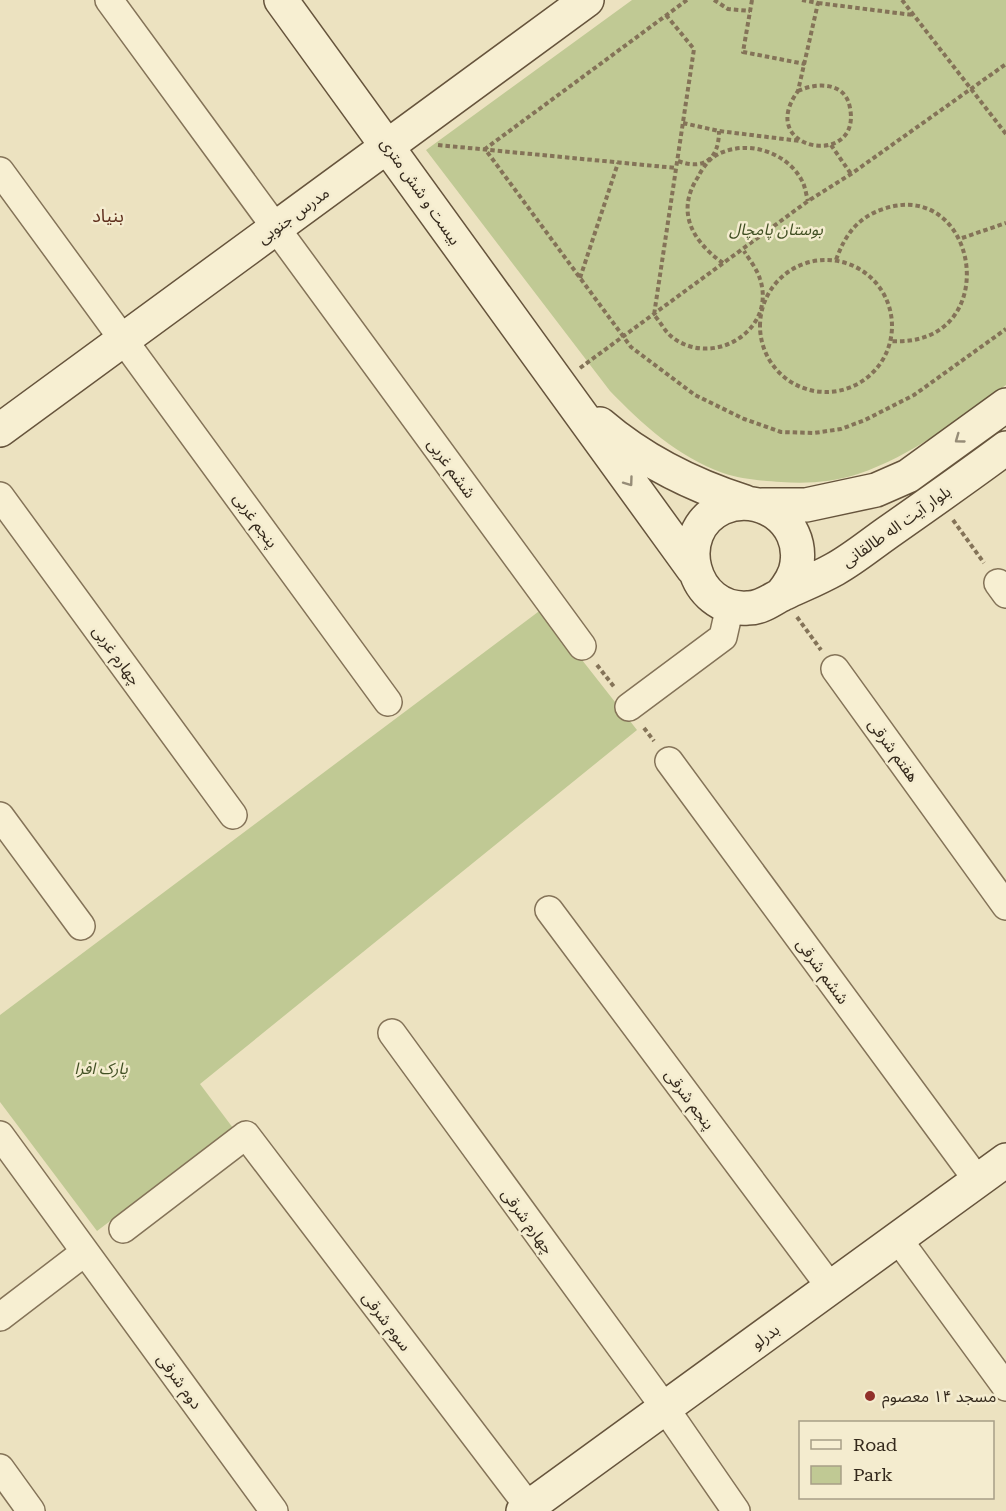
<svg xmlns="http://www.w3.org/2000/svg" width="1006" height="1511" font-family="'Roboto Serif','Noto Sans Arabic',serif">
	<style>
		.green { fill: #c0c994 }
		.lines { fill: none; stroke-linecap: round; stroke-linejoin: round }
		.street-casing { stroke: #847358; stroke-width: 30 }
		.secondary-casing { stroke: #66543c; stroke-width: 36 }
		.path { stroke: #847358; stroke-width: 4; stroke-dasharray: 4.5 3; stroke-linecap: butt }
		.street { stroke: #f7efd2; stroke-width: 27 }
		.secondary { stroke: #f7efd2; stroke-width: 33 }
		.oneway { stroke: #968c77 }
		.poi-dot { fill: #91302a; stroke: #f4eccf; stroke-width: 2 }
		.labels { text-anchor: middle; stroke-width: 5; stroke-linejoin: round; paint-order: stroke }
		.street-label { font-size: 16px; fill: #34291c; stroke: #f4eccf }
		.park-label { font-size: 16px; font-style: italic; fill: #425024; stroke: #f4eccf }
		.poi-label { font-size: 16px; fill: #34291c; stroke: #f4eccf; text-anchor: start }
		.neighbourhood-label { font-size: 18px; fill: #5f2f1d; stroke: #f4eccf }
	</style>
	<rect width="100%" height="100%" fill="#ece2c0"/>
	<path class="green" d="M 632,0 L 1006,0 L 1006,385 C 960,418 912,456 858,474 C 832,482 808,484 781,482 C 763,481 740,479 723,473 C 678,457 642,424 610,391 L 426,150 Z
		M 542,609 L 637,730 L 200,1084 L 233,1128 L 97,1231 L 0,1102 L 0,1015 Z"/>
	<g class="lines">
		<defs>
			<path id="street" d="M 109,0 L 582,646
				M 0,171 L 388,702
				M 0,496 L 233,815
				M 998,583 L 1006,594
				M 835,669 L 1006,906
				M 629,707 L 723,637 L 730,606
				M 669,761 L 978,1181
				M 0,816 L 81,926
				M 549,910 L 831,1288
				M 392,1033 L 665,1408 L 736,1511
				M 0,1135 L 274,1511
				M 123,1229 L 246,1135 L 529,1507
				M 898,1239 L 1006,1387
				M 0,1317 L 85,1252
				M 0,1468 L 31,1511"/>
			<path id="secondary" d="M 281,0 L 693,569
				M 600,424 C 643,461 692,485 745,502
				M 0,430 L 587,0
				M 762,505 L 806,505 L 876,490 L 908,476 L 1006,405
				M 781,595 C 789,585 796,575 797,563 C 803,521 759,491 722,508 C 671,532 692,612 748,608 C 763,608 773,598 785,593 C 802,585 819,578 835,569 C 853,559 870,545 887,533 C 927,505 967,477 1006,448
				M 523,1511 L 1006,1160"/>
		</defs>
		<use href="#street" class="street-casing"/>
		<use href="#secondary" class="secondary-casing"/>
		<path class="path" d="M 687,0 L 485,149 L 631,347 L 695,395 L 744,419 L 781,432 L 814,433 L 841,429 L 865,420 L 914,395 L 1006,329
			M 714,0 L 728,9 L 750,11
			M 752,0 L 743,52 L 805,64
			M 902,0 L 1006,134
			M 818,3 L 913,15
			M 666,15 L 694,49 L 654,315 C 660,321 665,332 672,337 C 713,369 777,330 760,279 C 757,269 749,259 744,251
			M 798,91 C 817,82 846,82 850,108 C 862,169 754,151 798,91 L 818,3 L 802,0
			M 683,123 L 719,131 L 800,141
			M 438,145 L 676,168
			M 831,145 L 851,174
			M 678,161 C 705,171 719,158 719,131
			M 962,238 L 1006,223
			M 836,260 C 845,235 857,218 883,209 C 980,176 1006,349 890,341
			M760 326a66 66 0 1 1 132 0a66 66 0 1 1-132 0Z
			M 723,263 C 693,242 675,212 698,177 C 701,171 706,163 712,158 C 740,138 784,149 801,179 C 805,185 806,194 808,201
			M 580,278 L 618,163
			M 580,368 L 808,201 L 851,174 L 1006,64
			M 953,520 L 984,563
			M 797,617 L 821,650
			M 597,665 L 615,688
			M 644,728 L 654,741"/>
		<use href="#street" class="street"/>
		<use href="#secondary" class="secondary"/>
	</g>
	<defs><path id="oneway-chevron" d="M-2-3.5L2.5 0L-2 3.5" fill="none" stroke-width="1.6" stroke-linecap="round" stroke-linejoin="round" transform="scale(1.5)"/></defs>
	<g class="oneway">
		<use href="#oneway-chevron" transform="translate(959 439) rotate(144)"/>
		<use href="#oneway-chevron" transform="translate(629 482) rotate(54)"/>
	</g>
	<circle class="poi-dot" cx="870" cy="1396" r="6"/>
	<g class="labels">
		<g class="street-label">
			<text transform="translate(421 191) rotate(55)" y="6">بیست و شش متری</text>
			<text transform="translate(293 215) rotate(-36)" y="6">مدرس جنوبی</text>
			<text transform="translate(452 468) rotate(54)" y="6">ششم غربی</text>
			<text transform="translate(256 520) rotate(54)" y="6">پنجم غربی</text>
			<text transform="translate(896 526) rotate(-35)" y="6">بلوار آیت اله طالقانی</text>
			<text transform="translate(117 655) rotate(54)" y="6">چهارم غربی</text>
			<text transform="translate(894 750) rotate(54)" y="6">هفتم شرقی</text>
			<text transform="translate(823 971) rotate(54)" y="6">ششم شرقی</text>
			<text transform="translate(690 1099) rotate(53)" y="6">پنجم شرقی</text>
			<text transform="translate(528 1221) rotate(54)" y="6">چهارم شرقی</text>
			<text transform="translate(387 1321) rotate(53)" y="6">سوم شرقی</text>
			<text transform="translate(765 1336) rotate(-36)" y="6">بدرلو</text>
			<text transform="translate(180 1381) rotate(54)" y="6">دوم شرقی</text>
		</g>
		<g class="park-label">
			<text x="776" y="235">بوستان پامچال</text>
			<text x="101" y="1074">پارک افرا</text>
		</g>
		<g class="poi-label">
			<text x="882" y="1402">مسجد ۱۴ معصوم</text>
		</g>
		<g class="neighbourhood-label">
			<text x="108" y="222">بنیاد</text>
		</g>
	</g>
	<rect x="799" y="1421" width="195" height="78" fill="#f4eccf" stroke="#a79e87" stroke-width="1.5"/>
	<rect x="811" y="1440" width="30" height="9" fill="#f7efd2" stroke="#a79e87" stroke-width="1.5"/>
	<text x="853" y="1451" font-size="18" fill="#34291c">Road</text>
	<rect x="811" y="1466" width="30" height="18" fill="#c0c994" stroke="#a79e87" stroke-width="1.5"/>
	<text x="853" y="1481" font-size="18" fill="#34291c">Park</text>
</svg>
